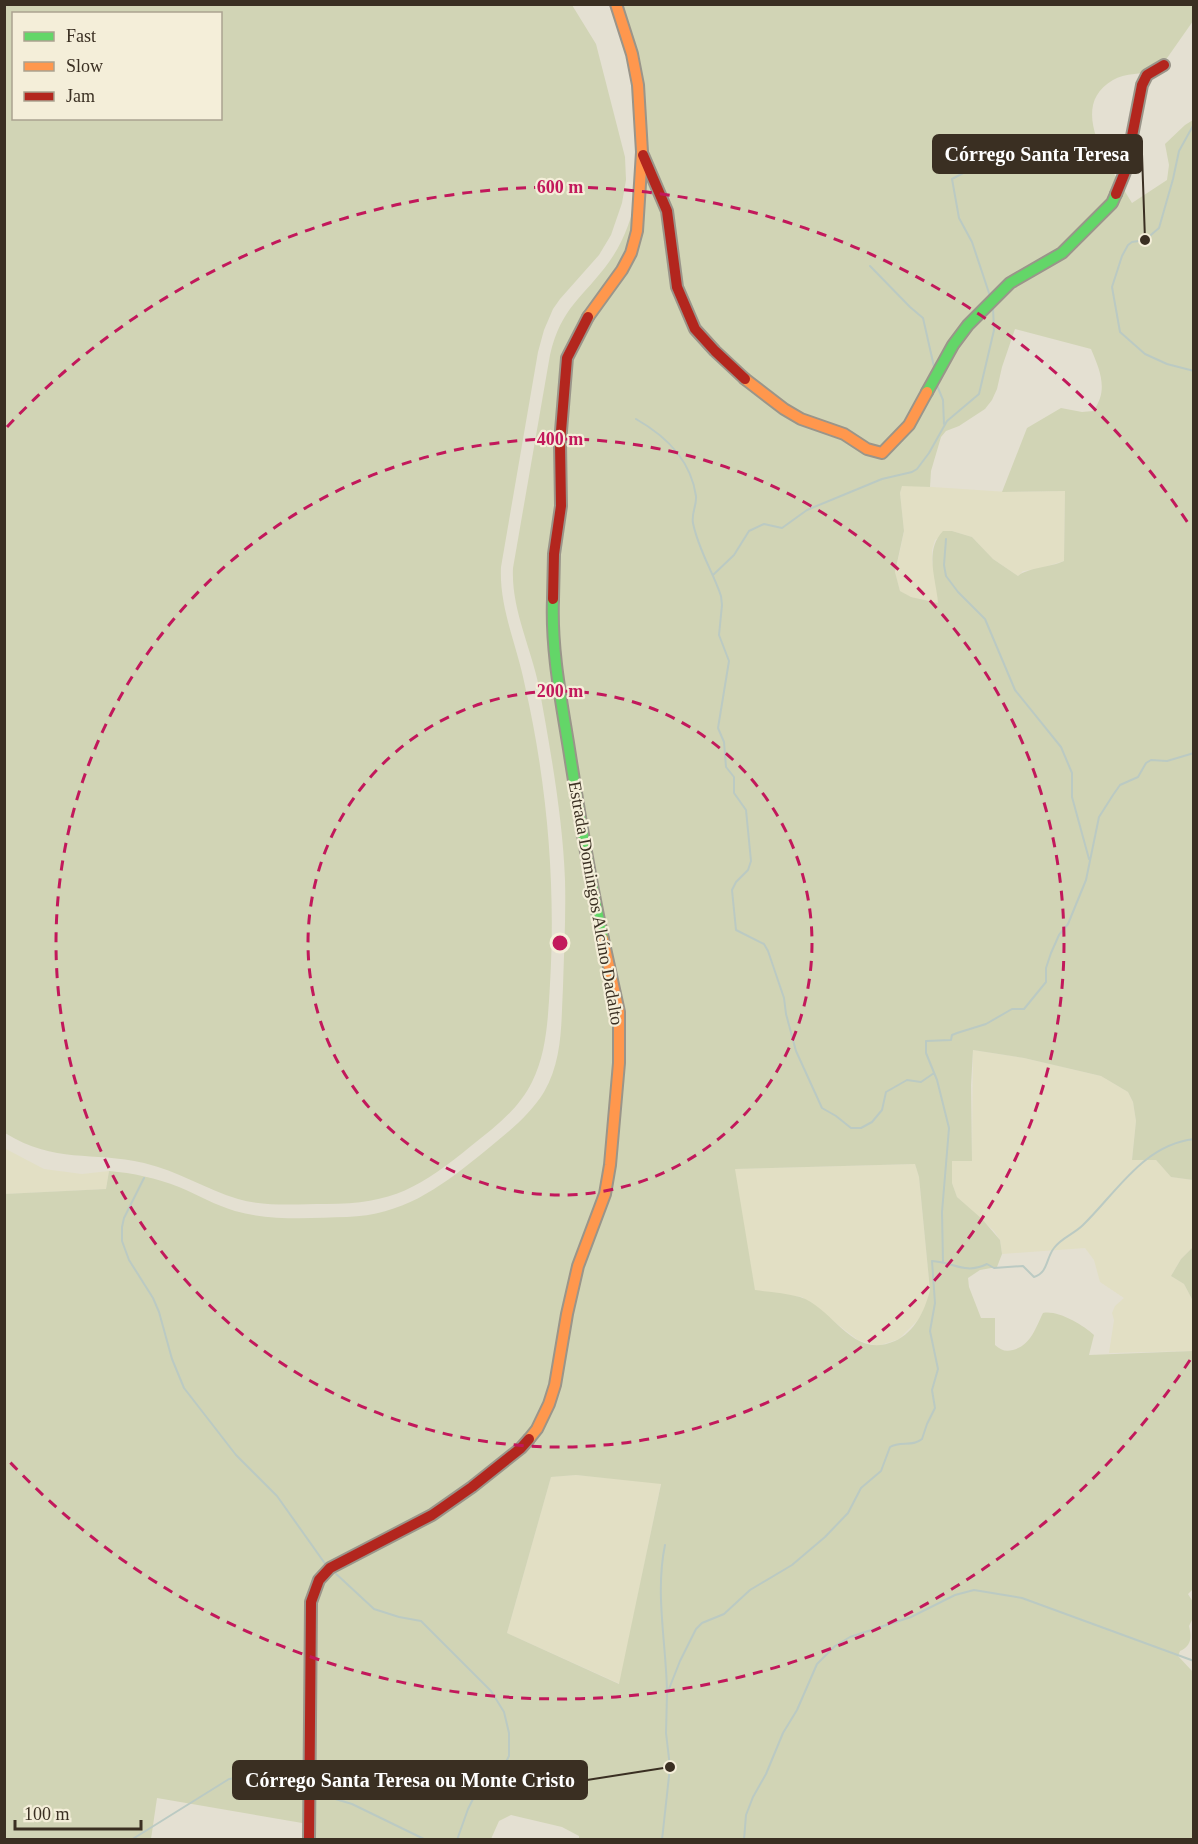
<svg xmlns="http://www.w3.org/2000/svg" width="1198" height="1844" font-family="Georgia,serif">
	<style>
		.farmland { fill: #e2dfc4 }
		.green { fill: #d1d4b5; fill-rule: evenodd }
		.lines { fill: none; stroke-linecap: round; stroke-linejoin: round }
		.stream { stroke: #bbcac3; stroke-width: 2 }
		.fast-casing { stroke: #9a958a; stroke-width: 14 }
		.slow-casing { stroke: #9a958a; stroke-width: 14 }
		.jam-casing { stroke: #9a958a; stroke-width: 14 }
		.fast { stroke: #63d668; stroke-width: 10 }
		.slow { stroke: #ff974d; stroke-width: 10 }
		.jam { stroke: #b3261e; stroke-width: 10 }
		.ring { fill: none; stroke: #c2185b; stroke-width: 3; stroke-dasharray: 10 8 }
		.labels { text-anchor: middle; stroke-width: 4.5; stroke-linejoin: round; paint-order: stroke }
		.street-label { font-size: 18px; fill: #3a2f22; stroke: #f4eed9 }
		.centre { fill: #c2185b; stroke: #f4eed9; stroke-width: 3 }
		.ring-label { font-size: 18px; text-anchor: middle; font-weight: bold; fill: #c2185b; stroke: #f4eed9; stroke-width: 4.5; stroke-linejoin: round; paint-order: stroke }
		.leader { fill: none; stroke: #3a2f22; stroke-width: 2 }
		.callout-dot { fill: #3a2f22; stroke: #f4eed9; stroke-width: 2 }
		.callout { fill: #3a2f22; stroke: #3a2f22; stroke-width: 2 }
		.callout-label { font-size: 20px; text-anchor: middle; font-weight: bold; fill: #fff }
	</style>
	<rect width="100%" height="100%" fill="#e4e0d2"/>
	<path class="farmland" d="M 902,485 L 1008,492 L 1065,491 L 1064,561 L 1038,569 L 1023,571 L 1018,576 L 993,559 L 972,537 L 952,531 L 935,540 L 932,550 L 932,562 L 937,584 L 938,603 L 910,597 L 900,591 L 895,573 L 904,532 L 900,493 Z
		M 973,1050 L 1024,1058 L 1101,1076 L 1128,1092 L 1133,1102 L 1136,1121 L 1132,1160 L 1156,1160 L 1171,1177 L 1193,1180 L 1193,1247 L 1181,1259 L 1171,1276 L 1184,1284 L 1193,1301 L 1193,1351 L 1109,1353 L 1114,1320 L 1112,1313 L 1115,1306 L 1124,1298 L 1100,1282 L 1094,1260 L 1085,1248 L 1002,1254 L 1000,1240 L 994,1231 L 957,1197 L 952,1183 L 952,1161 L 972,1160 Z
		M 4,1148 L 44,1169 L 82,1174 L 109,1171 L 106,1189 L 5,1194 Z
		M 915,1164 L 919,1177 L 930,1290 L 926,1306 L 918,1320 L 899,1339 L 878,1346 L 858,1340 L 802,1297 L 755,1291 L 734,1169 Z
		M 576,1475 L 661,1483 L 620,1684 L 507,1633 L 551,1477 Z"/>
	<path class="green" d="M 4,5 L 572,5 L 596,44 L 625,157 L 626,180 L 622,203 L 611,235 L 599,255 L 560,299 L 553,309 L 544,330 L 538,352 L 501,567 C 499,608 517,645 525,686 C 547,783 556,884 550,984 C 548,1017 547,1052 532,1082 C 518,1110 495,1127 471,1146 C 421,1187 393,1204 326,1204 C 297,1204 266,1207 238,1199 C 205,1189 178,1171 144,1163 C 92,1151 55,1164 5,1133 ZM 14,14 L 220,14 L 220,118 L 14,118 Z
		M 621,5 L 1193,5 L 1193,21 L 1158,71 C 1144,74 1124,73 1113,80 C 1064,108 1114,171 1132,203 L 1167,180 L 1169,165 L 1165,144 L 1185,125 L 1193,120 L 1193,1180 L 1171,1177 L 1156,1160 L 1132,1160 L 1136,1121 L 1133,1102 L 1128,1092 L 1101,1076 L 1024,1058 L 973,1050 L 971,1085 L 972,1161 L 952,1161 L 952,1183 L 957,1197 L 982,1219 L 1000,1240 L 1002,1254 L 997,1267 L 980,1270 L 968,1278 L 969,1287 L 981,1318 L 995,1318 L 995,1345 C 1001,1350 1005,1352 1013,1350 C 1031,1345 1035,1329 1043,1313 C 1058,1310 1083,1325 1094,1335 L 1089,1355 L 1193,1351 L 1194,1588 L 1188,1594 L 1193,1602 L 1193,1618 L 1189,1626 C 1192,1638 1191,1646 1180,1651 L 1178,1656 L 1193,1672 L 1193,1839 L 579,1840 L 579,1836 L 562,1827 L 511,1815 L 499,1821 L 491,1839 L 307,1840 L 308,1824 L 157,1798 L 151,1839 L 5,1839 L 4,1194 L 106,1189 L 109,1171 C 133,1173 156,1178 179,1187 C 198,1195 215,1205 235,1211 C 270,1221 311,1218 347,1217 C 402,1215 438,1189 479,1156 C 502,1137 528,1118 544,1092 C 563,1059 561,1023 563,987 C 564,951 566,916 565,880 C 563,819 550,747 539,687 C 531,647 511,609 513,568 L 550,355 C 561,307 583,298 609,262 C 624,241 632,218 637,193 L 640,78 ZM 1015,329 L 1091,349 C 1100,370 1109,391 1093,411 L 1082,412 L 1061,408 L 1027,428 L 1002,492 L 1065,491 L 1064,561 C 1052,567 1026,568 1018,576 L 993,559 L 972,537 L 952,531 L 943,531 C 924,551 936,578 938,603 L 911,597 L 900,591 L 895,572 L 904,531 L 900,493 L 902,486 L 930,487 L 931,471 L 941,437 L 946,431 L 959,426 L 985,409 L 992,400 L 997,389 L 1002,367 ZM 915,1164 L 919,1177 L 930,1290 C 925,1310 915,1332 895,1341 C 851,1360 834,1308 800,1297 C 786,1293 769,1292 755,1290 L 735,1169 ZM 576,1475 L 661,1484 L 619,1684 L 507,1633 L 551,1477 Z
		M 1193,1247 L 1193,1301 L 1184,1284 L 1171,1276 L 1181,1259 Z"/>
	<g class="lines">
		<path class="stream" d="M 1194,124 L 1179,151 L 1173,179 L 1159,228 L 1145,240 L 1132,242 L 1128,245 L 1122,256 L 1112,287 L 1120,332 L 1145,354 L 1167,364 L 1194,371
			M 870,266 L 910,307 L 923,318 L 935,371
			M 991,299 L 972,242 L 959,218 L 952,179 L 1018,144 L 1032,138 L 1078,165
			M 936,383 L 943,400 L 944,424
			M 636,419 C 666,436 691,461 696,496 C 697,505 691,514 693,523 C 698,549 713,572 721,596 L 722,605 L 719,635 L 729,661 L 718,728 L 724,742 L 726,767 L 734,777 L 734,793 L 746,810 L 751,861 L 748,870 L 736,882 L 732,890 L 736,930 L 764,944 L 768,951 L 784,998 L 786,1014 L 796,1051 L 822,1108 L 836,1116 L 851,1128 L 861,1128 L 872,1122 L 882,1110 L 886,1092 L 907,1080 L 921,1082 L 934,1073
			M 946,539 L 944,565 L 946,576 L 958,592 L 985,619 L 1015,690 L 1061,747 L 1072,773 L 1072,797 L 1089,859
			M 713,575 L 734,555 L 749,531 L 764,524 L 782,528 L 807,510 L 882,479 L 912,472 L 917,469 L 929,453 L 947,421 L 979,394 L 994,330 L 993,308
			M 144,1178 L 124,1218 L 122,1227 L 122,1241 L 129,1260 L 153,1298 L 159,1312 L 172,1359 L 184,1388 L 236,1455 L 277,1496 L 326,1565
			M 943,1262 L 942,1212 L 949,1128 L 937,1080 L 926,1053 L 926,1041 L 951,1040 L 952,1035 L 957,1033 L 986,1024 L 1012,1009 L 1024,1009 L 1046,982 L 1046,968 L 1051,953 L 1059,935 L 1068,924 L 1086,880 L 1099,817 L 1113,795 L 1120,785 L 1138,777 L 1146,763 L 1151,760 L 1167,761 L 1194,753
			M 665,1545 C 655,1593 666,1642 667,1691
			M 333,1571 L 374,1609 L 399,1617 L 421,1621 L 491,1691 L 504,1712 L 509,1733 L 509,1756 L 506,1762 L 477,1791 L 468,1809 L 457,1840
			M 312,1792 L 352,1804 L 426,1840
			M 131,1840 L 229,1779 L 250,1776 L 307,1790
			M 662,1840 L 670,1767 L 666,1733 L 667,1694 L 680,1661 L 696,1629 L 702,1623 L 724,1614 L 750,1590 L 792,1565 L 825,1537 L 848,1513 L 861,1488 L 881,1471 L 890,1447 C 900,1441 913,1447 922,1439 L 927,1424 L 935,1408 L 932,1390 L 938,1369 L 930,1331 L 935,1303 L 932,1261 C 954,1262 964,1275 987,1264 L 994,1268 L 1023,1266 L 1034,1277 C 1048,1273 1046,1258 1054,1248 C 1061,1238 1074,1234 1083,1225 C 1117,1192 1143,1145 1194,1139
			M 744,1840 L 746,1815 L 753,1797 L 766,1774 L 783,1733 L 797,1710 L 817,1664 L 835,1646 L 850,1637 L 911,1617 L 955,1595 L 974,1590 L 1022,1598 L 1194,1661"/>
		<defs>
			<path id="fast" d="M 927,392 L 953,345 L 968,325 L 1010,283 L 1062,253 L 1112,203 L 1116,194
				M 553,599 C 551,650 561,699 569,749 C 579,813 589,876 603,939"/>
			<path id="slow" d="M 588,317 L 622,270 L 631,253 L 637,231 L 642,152 L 638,85 L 632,54 L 616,4
				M 745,379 L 784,409 L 801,419 L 844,434 L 867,449 L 882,453 L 909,425 L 927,392
				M 529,1439 L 537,1429 L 549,1404 L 555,1385 L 567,1314 L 578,1266 L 605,1194 L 610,1165 L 619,1063 L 619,1012 L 603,939"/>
			<path id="jam" d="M 643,155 L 667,211 L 677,287 L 695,329 L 715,351 L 745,379
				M 1116,194 L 1125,172 L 1142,85 L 1147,75 L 1164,65
				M 553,599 L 554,554 L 561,506 L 560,443 L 567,358 L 588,317
				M 309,1840 L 311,1602 L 319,1580 L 330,1568 L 432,1515 L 472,1487 L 521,1448 L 529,1439"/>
		</defs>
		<use href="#fast" class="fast-casing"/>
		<use href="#slow" class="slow-casing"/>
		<use href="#jam" class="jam-casing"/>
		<use href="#fast" class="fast"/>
		<use href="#slow" class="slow"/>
		<use href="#jam" class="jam"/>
	</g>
	<g class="ring">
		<circle cx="560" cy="943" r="252"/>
		<circle cx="560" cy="943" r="504"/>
		<path d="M1190 1360A756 756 0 0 1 7 1459M7 427A756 756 0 0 1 1190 526"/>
	</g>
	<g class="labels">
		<g class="street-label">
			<text transform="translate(596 903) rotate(80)" y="6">Estrada Domingos Alcíno Dadalto</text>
		</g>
	</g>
	<circle cx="560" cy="943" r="9" class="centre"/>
	<g class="ring-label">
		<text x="560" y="193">600 m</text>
		<text x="560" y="445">400 m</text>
		<text x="560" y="697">200 m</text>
	</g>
	<path class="leader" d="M1145 240L1142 154M670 1767L587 1780"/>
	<g class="callout-dot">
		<circle cx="1145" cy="240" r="6"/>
		<circle cx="670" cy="1767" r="6"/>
	</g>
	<g class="callout">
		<rect x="933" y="135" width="209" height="38" rx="6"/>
		<rect x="233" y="1761" width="354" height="38" rx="6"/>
	</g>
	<g class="callout-label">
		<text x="1037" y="161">Córrego Santa Teresa</text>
		<text x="410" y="1787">Córrego Santa Teresa ou Monte Cristo</text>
	</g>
	<rect width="1198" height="1844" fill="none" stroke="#3a2f22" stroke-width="12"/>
	<rect x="12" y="12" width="210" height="108" fill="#f4eed9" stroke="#aaa290" stroke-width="1.5"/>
	<rect x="24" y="32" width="30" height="9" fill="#63d668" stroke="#aaa290" stroke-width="1.5"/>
	<text x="66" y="42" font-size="18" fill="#3a2f22">Fast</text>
	<rect x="24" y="62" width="30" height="9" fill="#ff974d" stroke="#aaa290" stroke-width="1.5"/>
	<text x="66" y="72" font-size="18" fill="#3a2f22">Slow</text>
	<rect x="24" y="92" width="30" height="9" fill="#b3261e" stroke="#aaa290" stroke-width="1.5"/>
	<text x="66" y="102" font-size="18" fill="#3a2f22">Jam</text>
	<path d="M15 1820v9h126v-9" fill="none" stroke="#3a2f22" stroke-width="3"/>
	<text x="24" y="1820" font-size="18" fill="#3a2f22" stroke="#f4eed9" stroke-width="4.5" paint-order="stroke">100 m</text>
</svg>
